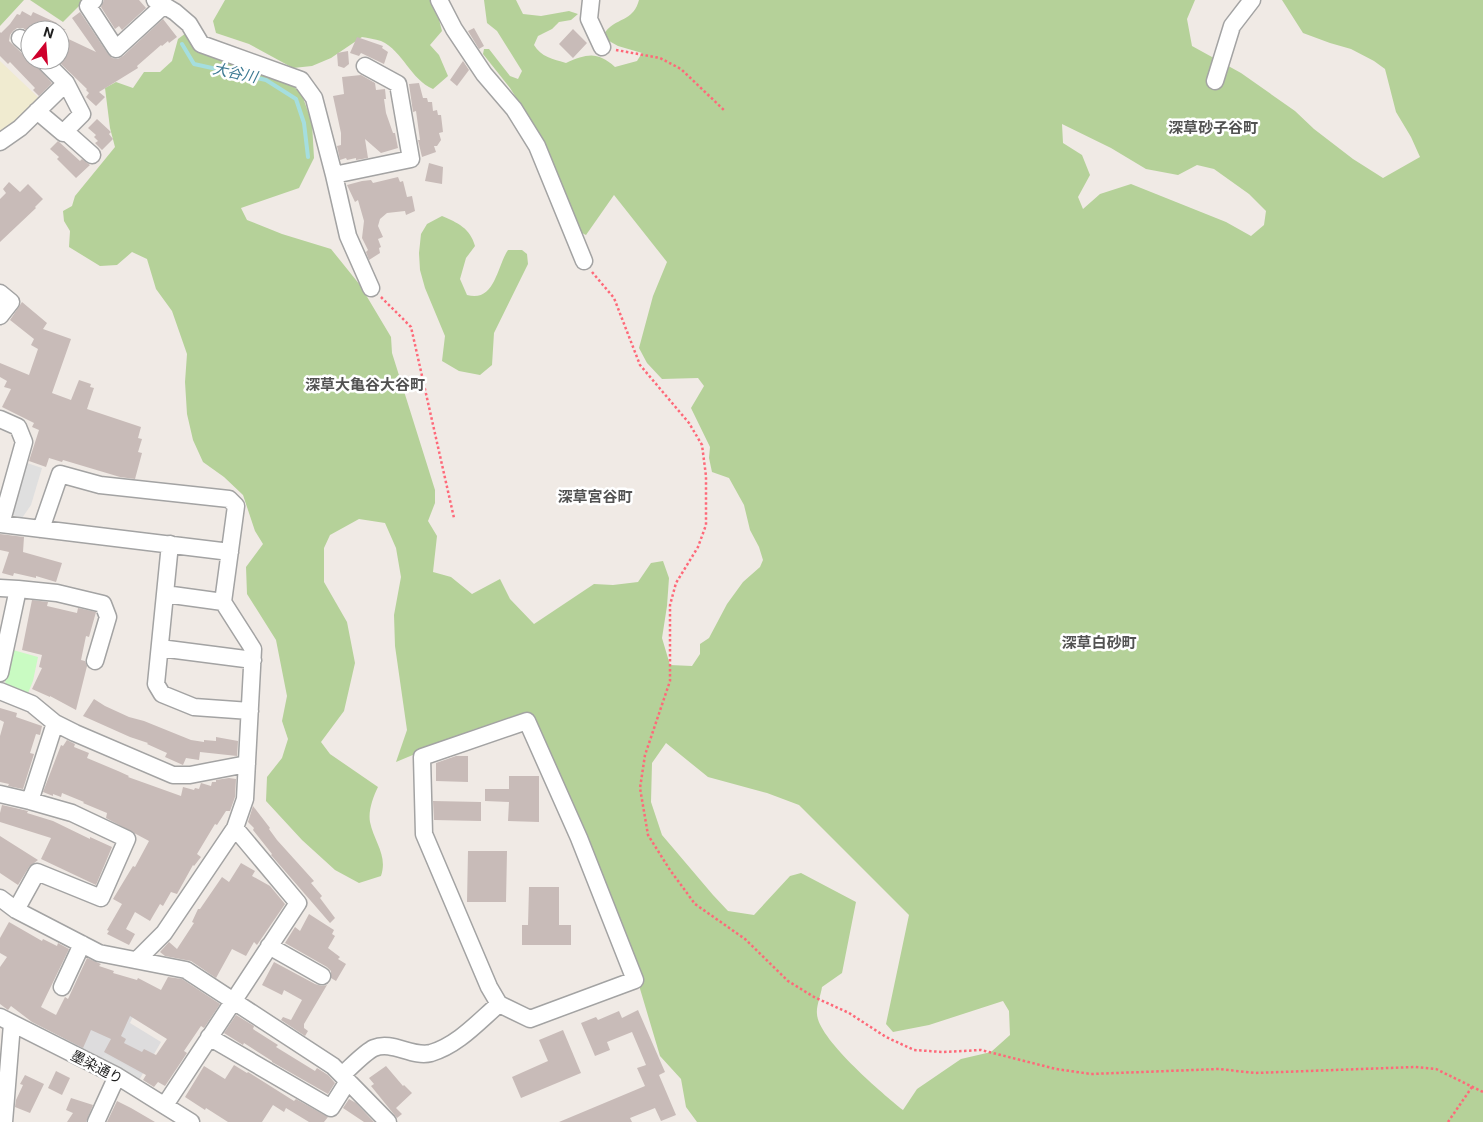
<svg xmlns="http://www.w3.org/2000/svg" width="1483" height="1122" font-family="Roboto,'Noto Sans JP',sans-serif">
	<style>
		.residential { fill: #dddcdd }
		.farmland { fill: #f0ebd0 }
		.forest { fill: #b5d199; fill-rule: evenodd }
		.park { fill: #c9fbc2 }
		.parking { fill: #dfdfdf }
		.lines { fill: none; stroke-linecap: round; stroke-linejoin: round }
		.stream { stroke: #a5dedf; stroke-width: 4 }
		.building { fill: #c8bbb8; fill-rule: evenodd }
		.minor-casing { stroke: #a3a3a3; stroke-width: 19 }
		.path { stroke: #fe6979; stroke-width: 2.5; stroke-dasharray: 2.5 2.5; stroke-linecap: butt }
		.minor { stroke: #fff; stroke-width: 16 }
		.labels { text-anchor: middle; stroke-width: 5; stroke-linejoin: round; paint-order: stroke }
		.street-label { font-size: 14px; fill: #1f1f1f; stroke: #fff }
		.water-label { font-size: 15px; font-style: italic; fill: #3d7a93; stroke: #fff }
		.neighbourhood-label { font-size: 15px; font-weight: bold; fill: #525252; stroke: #fff }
	</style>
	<rect width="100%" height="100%" fill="#f0eae5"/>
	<path class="residential" d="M 81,1002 L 138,1006 L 130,1023 L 161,1042 L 138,1082 L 62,1041 Z"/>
	<path class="farmland" d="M 0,61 L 42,101 L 0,136 Z"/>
	<path class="forest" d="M 0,0 L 24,0 L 0,26 Z
		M 30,0 L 85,0 L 63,22 Z
		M 225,0 L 434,0 L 442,31 L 430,45 L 439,55 L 448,76 L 433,89 C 411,80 403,51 381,41 C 375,39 368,38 362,37 L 331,58 L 312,66 L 293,68 L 249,44 L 216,33 L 213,21 Z
		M 484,0 L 516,0 L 523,14 L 541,16 L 569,11 L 578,14 L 571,20 L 559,22 L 552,29 L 538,36 L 534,45 C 541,57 553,59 566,63 C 587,54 597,51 615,67 L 637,61 L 642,53 L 618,46 L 602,37 C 604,34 607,29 610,27 C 621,18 634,19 639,0 L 1195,0 L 1187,19 L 1192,46 L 1241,73 L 1295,111 L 1314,129 L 1353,159 L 1383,178 L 1420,157 L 1411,137 L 1396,112 L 1385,69 L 1374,61 L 1351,49 L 1330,43 L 1303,33 L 1282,0 L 1483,0 L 1483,1122 L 697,1122 L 686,1107 L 681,1079 L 660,1056 L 638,982 L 527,716 L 475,729 L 396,762 L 407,730 L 395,646 L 394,615 L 401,577 L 396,548 L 385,523 L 359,519 L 330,535 L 324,548 L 324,582 L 347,622 L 355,663 L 344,711 L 321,742 L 330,754 L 378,787 C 373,797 368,811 370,822 C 374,842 388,855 381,876 L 359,883 L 335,870 L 302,840 L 266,801 L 267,777 L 282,758 L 288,739 L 282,721 L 287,696 L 276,640 L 247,594 L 246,567 L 263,544 L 255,531 L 243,495 L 224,477 L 203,462 L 193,440 L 187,414 L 185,382 L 187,354 L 172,311 L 156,289 L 147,259 L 132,252 L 117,265 L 100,266 L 69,247 L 70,231 L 64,221 L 63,211 L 72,206 L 75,196 L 115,147 L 110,128 L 105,88 L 116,82 L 133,88 L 144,72 L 160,72 L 172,61 L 178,39 L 186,33 L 284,80 L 301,92 L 312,123 L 314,158 L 299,188 L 241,208 L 247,220 L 282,234 L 331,249 L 360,285 L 391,337 L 392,353 L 435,490 L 435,503 L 428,521 L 437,536 L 433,572 L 451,577 L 472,594 L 500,579 L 510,599 L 534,624 L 594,584 L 613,585 L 638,582 L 651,563 L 663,561 L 669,578 L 667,606 L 662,638 L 670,665 L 692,666 L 700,654 L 700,644 L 709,638 L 727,604 L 743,582 L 760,567 L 763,560 L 759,547 L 750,530 L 744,505 L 729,478 L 712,472 L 709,458 L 710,447 L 691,408 L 704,386 L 698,378 L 662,379 L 647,363 L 639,348 L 653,296 L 667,262 L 614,195 L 586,235 L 572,228 L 529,118 L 510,88 L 483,54 L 484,49 L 489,49 L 510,76 L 518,79 L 522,71 L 497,31 L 487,23 ZM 1062,124 L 1111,148 L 1146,169 L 1178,175 L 1197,165 L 1214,169 L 1249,194 L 1266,211 L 1264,225 L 1251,236 L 1226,222 L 1131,184 L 1100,194 L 1083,209 L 1078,197 L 1090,175 L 1082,155 L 1063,143 ZM 666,743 L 708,777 L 767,793 L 799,805 L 909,915 L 886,1024 L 893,1032 L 929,1025 L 1003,1001 L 1009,1011 L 1010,1035 L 991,1052 L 961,1059 L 917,1089 L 903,1110 C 883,1094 818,1039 817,1014 C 816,1006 821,995 822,987 L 842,973 L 856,902 L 801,873 L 790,876 L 754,915 L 728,911 L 713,895 L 662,835 L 651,802 L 652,763 Z
		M 442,216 C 458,223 470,228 475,246 L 466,258 L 460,279 L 467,295 C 495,303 497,266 508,250 L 522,250 L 527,254 L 528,264 L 494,333 L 492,365 L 480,375 L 459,371 L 442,361 L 445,336 L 425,288 L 420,270 L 419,253 L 421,234 L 427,224 Z"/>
	<path class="park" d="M 13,650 L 38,657 L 33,681 L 26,698 L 7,690 L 5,681 Z"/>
	<path class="parking" d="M 24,462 L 42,468 L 31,505 L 22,518 L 13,515 L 12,510 Z
		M 105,1054 L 141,1074 L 137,1080 L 101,1060 Z"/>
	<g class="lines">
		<path class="stream" d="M 182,44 L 194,64 L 266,80 L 296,99 L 304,123 L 308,157"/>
	</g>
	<path class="building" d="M 104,0 L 139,0 L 146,8 L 122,30 L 119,26 L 115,29 L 101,7 Z
		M 22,11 L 31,16 L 33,12 L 46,18 L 57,23 L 56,25 L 66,30 L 38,30 L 30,26 L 30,33 L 23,28 L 17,28 L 13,31 L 10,35 L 9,41 L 27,58 L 28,57 L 52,83 L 39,96 L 33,90 L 35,88 L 10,62 L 8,64 L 0,56 L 0,32 L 1,33 L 10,24 L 17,14 L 20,15 Z
		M 80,12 L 108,54 L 112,58 L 118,59 L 123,56 L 163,19 L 177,37 L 169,43 L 168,41 L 162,46 L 161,45 L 137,66 L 138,68 L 99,92 L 105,97 L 96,106 L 86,97 L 89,93 L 86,90 L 87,89 L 59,62 L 60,35 L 96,52 L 72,18 Z
		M 474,28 L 484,46 L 479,49 L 468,31 Z
		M 573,29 L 587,43 L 573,58 L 559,44 Z
		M 357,37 L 383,46 L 382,48 L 388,52 L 384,64 L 361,53 L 359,56 L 350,53 Z
		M 348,51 L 349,64 L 344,68 L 338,66 L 337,53 Z
		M 463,61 L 469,70 L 457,86 L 450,80 Z
		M 361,75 L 375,83 L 376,90 L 385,89 L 386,99 L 384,99 L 386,113 L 393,133 L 395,133 L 398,148 L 381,153 L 365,139 L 368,158 L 356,160 L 356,158 L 347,160 L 346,158 L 340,160 L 337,146 L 341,145 L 341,133 L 333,96 L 344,94 L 342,77 Z
		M 419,83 L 423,98 L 427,98 L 428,102 L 432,102 L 433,111 L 437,110 L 438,115 L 441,115 L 443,132 L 439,133 L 441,140 L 437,146 L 434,146 L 436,152 L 422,157 L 418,140 L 420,140 L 416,111 L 413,112 L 409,84 Z
		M 97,119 L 111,132 L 109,134 L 113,139 L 102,150 L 95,143 L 98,141 L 94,137 L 96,135 L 88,128 Z
		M 58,141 L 80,161 L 82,159 L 90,165 L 76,178 L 57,159 L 59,157 L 50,149 Z
		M 429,163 L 443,167 L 442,184 L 425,181 Z
		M 398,177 L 400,182 L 403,181 L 407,197 L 412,196 L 415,211 L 406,215 L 405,211 L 387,213 L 380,219 L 378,226 L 383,237 L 378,239 L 381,247 L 379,248 L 380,253 L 369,260 L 366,252 L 368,250 L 362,238 L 364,221 L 358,200 L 355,202 L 347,185 L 362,181 L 371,180 L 373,183 Z
		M 9,182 L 20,192 L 28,184 L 43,199 L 35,207 L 36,208 L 0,242 L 0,199 L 6,193 L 3,189 Z
		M 22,302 L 47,323 L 43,329 L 71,339 L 52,393 L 71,400 L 79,380 L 91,384 L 90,387 L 94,388 L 87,409 L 141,427 L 138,438 L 142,439 L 138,452 L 142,453 L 135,479 L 120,477 L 63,460 L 62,462 L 49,458 L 46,467 L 29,461 L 39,430 L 32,427 L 34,423 L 2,407 L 11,389 L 4,387 L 7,381 L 0,377 L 0,363 L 29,375 L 38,349 L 31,345 L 34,339 L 10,320 Z
		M 0,534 L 24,537 L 23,552 L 62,563 L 56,582 L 36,576 L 36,578 L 14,573 L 13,576 L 2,573 L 9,552 L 0,550 Z
		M 32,600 L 48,602 L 47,606 L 77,613 L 78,608 L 96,612 L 89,637 L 86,636 L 81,660 L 85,661 L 87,666 L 76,710 L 50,696 L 50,697 L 32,689 L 42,668 L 39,667 L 42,655 L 22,650 Z
		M 94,699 L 105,706 L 129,717 L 144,721 L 191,740 L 204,742 L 204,740 L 216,741 L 216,737 L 238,741 L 237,756 L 200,752 L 199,760 L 186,758 L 183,765 L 165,757 L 167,753 L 147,744 L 148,743 L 130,737 L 83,716 Z
		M 0,708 L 17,713 L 16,717 L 42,726 L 40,735 L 36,734 L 30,753 L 34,754 L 23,789 L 8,786 L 9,784 L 0,782 L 0,736 L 4,722 L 0,720 Z
		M 67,740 L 75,744 L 74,747 L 89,753 L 87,758 L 118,771 L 129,776 L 128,777 L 181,796 L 183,787 L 194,790 L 195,788 L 199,789 L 201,783 L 211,786 L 212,782 L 216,782 L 216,780 L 229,778 L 236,779 L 235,797 L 230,811 L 226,811 L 217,825 L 215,824 L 197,854 L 201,857 L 194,866 L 193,865 L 177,894 L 171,892 L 163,906 L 160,904 L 150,921 L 135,912 L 126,929 L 135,934 L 129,945 L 107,934 L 109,931 L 107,930 L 122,904 L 113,899 L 133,866 L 135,867 L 149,841 L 106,818 L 107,813 L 83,803 L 84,802 L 62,793 L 61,797 L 53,794 L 53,796 L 43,792 L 61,745 L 63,746 Z
		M 456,756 L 468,756 L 468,782 L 436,781 L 436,763 Z
		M 509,776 L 539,776 L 539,822 L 508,821 L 509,802 L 485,801 L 485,789 L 509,789 Z
		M 433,801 L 481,802 L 481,821 L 434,820 Z
		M 2,805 L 28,811 L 27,813 L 53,821 L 90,839 L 90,837 L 112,847 L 96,885 L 41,859 L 51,838 L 0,822 L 0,813 Z
		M 253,806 L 270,828 L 269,829 L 277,840 L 314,881 L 311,883 L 322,896 L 320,898 L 335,918 L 330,923 L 271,855 L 272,854 L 253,830 L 254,828 L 248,822 Z
		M 0,836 L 38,860 L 29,867 L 18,885 L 0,873 Z
		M 468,851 L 507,851 L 506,902 L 467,902 Z
		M 241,863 L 255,871 L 252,876 L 270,886 L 285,904 L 257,945 L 254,942 L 246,956 L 232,949 L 216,978 L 191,961 L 165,956 L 160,952 L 169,942 L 177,949 L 194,923 L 192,922 L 198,909 L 200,909 L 222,877 L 229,882 Z
		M 529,887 L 559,887 L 559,925 L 571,925 L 571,945 L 522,945 L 522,925 L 528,925 Z
		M 309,914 L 334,930 L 332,934 L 335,936 L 328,948 L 340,957 L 338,959 L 346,964 L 336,981 L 331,978 L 331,971 L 327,967 L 285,943 L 295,927 L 300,931 Z
		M 9,922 L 42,941 L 43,939 L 57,946 L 58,943 L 69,949 L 41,1007 L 56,1015 L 65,997 L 68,999 L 87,958 L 101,964 L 99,966 L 114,971 L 113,973 L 137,980 L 138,978 L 161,990 L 168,977 L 182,979 L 220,1004 L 204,1028 L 201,1026 L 184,1051 L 187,1053 L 165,1086 L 158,1082 L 154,1087 L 143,1080 L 146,1075 L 104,1052 L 111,1039 L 91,1030 L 83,1048 L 32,1022 L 11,1006 L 8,1010 L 0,1004 L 0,967 L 7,957 L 0,953 L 0,938 ZM 130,1016 L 167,1039 L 156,1055 L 144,1049 L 142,1052 L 124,1043 L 126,1039 L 121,1036 Z
		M 274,962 L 315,984 L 322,986 L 327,985 L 304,1024 L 304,1028 L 308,1031 L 305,1036 L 281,1020 L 283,1017 L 291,1020 L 302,1000 L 284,990 L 282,995 L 262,985 Z
		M 638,1010 L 665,1072 L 659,1075 L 676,1115 L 661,1121 L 655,1108 L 630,1118 L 632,1122 L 559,1122 L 645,1086 L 637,1068 L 646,1065 L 632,1032 L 607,1042 L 610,1050 L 595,1056 L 581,1023 L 596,1017 L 598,1020 L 619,1011 L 622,1018 Z
		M 236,1015 L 254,1026 L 253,1029 L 278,1045 L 276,1047 L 315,1071 L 317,1068 L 328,1075 L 335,1083 L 328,1094 L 272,1062 L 272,1061 L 244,1043 L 243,1045 L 224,1033 Z
		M 563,1030 L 581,1073 L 521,1098 L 512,1077 L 548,1061 L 539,1040 Z
		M 234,1065 L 247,1073 L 248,1072 L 294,1101 L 296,1099 L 328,1117 L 324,1122 L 309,1122 L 286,1108 L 284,1112 L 273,1105 L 262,1122 L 228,1122 L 206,1108 L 205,1110 L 185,1097 L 204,1066 L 225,1079 Z
		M 386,1066 L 403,1086 L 404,1085 L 412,1093 L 396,1108 L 402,1114 L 397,1118 L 371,1086 L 374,1084 L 369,1078 Z
		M 56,1071 L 70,1078 L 62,1095 L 48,1088 Z
		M 25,1075 L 44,1084 L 30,1113 L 15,1107 L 16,1100 L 23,1085 L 20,1084 Z
		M 71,1098 L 93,1105 L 86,1122 L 67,1122 L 73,1113 L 66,1110 Z
		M 349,1099 L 356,1103 L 374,1122 L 364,1122 L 343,1108 Z
		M 117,1101 L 131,1108 L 155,1122 L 107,1122 Z"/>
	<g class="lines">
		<defs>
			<path id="minor" d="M 94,0 L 88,6 L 116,49 L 163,6
				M 155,0 L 175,12 L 189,24 L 201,44 L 301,80 L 314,98 L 334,175 L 411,159 L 398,84 L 365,66
				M 439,0 L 454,29 L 484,74 L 514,109 L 537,146 L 584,261
				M 591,0 L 589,19 L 602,47
				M 20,38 L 30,47
				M 1215,81 L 1232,26 L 1252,0
				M 37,111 L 63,133 L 82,114 L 66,83 L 43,60
				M 65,131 L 92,155
				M 0,142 L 20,128 L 66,83
				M 334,175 L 348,236 L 371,288
				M 0,293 L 11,302 L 0,316
				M 0,419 L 18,427 L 24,442 L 1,524
				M 0,524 L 230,552
				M 41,529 L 60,474 L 100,485 L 229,499 L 236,506 L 223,602 L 253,649 L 245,799 L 235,828 L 164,933 L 137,960
				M 170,544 L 156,684 L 162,694 L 194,707 L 250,711
				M 0,588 L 18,589 L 0,673
				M 18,589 L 57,593 L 103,604 L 108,617 L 95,661
				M 165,594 L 223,602
				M 160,648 L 253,660
				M 0,691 L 32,704 L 55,723 L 75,733 L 173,775 L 190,775 L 247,764
				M 527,721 L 579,838 L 635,980 L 530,1019 L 499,1004 L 489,987 L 424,834 L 422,757 Z
				M 0,794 L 30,801 L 72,813 L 127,839 L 101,898 L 37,872 L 16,910
				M 30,801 L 55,723
				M 0,898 L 16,910 L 99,953 L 186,970 L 333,1066 L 388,1122
				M 269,946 L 322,976
				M 62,987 L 82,944
				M 0,1017 L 117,1076 L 191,1122
				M 209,1037 L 331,1108 L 348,1081
				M 342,1075 C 351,1067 365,1052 374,1048 C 392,1040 412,1058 431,1053 C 458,1045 478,1022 499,1004
				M 165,1105 L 298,903 L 235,828
				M 4,1122 L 12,1024
				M 96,1122 L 117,1076"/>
		</defs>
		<use href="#minor" class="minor-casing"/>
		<path class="path" d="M 616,50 L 660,58 L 681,69 L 725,111
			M 592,272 L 614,298 L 640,365 L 689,423 L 702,445 L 706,476 L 706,525 L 698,547 L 676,583 L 670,605 L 670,681 L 645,755 L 640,788 L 648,835 L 670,870 L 695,904 L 745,939 L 788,981 L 814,997 L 849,1013 L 886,1037 L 914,1050 L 943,1052 L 981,1050 L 1056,1069 L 1091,1074 L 1219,1069 L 1255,1073 L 1415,1067 L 1436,1069 L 1483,1092
			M 381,297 L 411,327 L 454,518
			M 1448,1122 L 1472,1087"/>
		<use href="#minor" class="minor"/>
	</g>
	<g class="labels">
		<g class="street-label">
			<text transform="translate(97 1067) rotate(27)" y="5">墨染通り</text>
		</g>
		<g class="water-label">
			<text transform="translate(235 73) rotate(12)" y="5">大谷川</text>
		</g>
		<g class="neighbourhood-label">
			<text x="1213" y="133">深草砂子谷町</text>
			<text x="365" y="390">深草大亀谷大谷町</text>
			<text x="595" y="502">深草宮谷町</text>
			<text x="1099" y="648">深草白砂町</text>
		</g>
	</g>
	<g transform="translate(45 45) rotate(17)"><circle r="24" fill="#ffffff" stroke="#a5a5a5"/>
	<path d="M0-4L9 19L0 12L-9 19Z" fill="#cf002c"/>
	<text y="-8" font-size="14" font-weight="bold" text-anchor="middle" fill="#1f1f1f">N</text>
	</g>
</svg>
